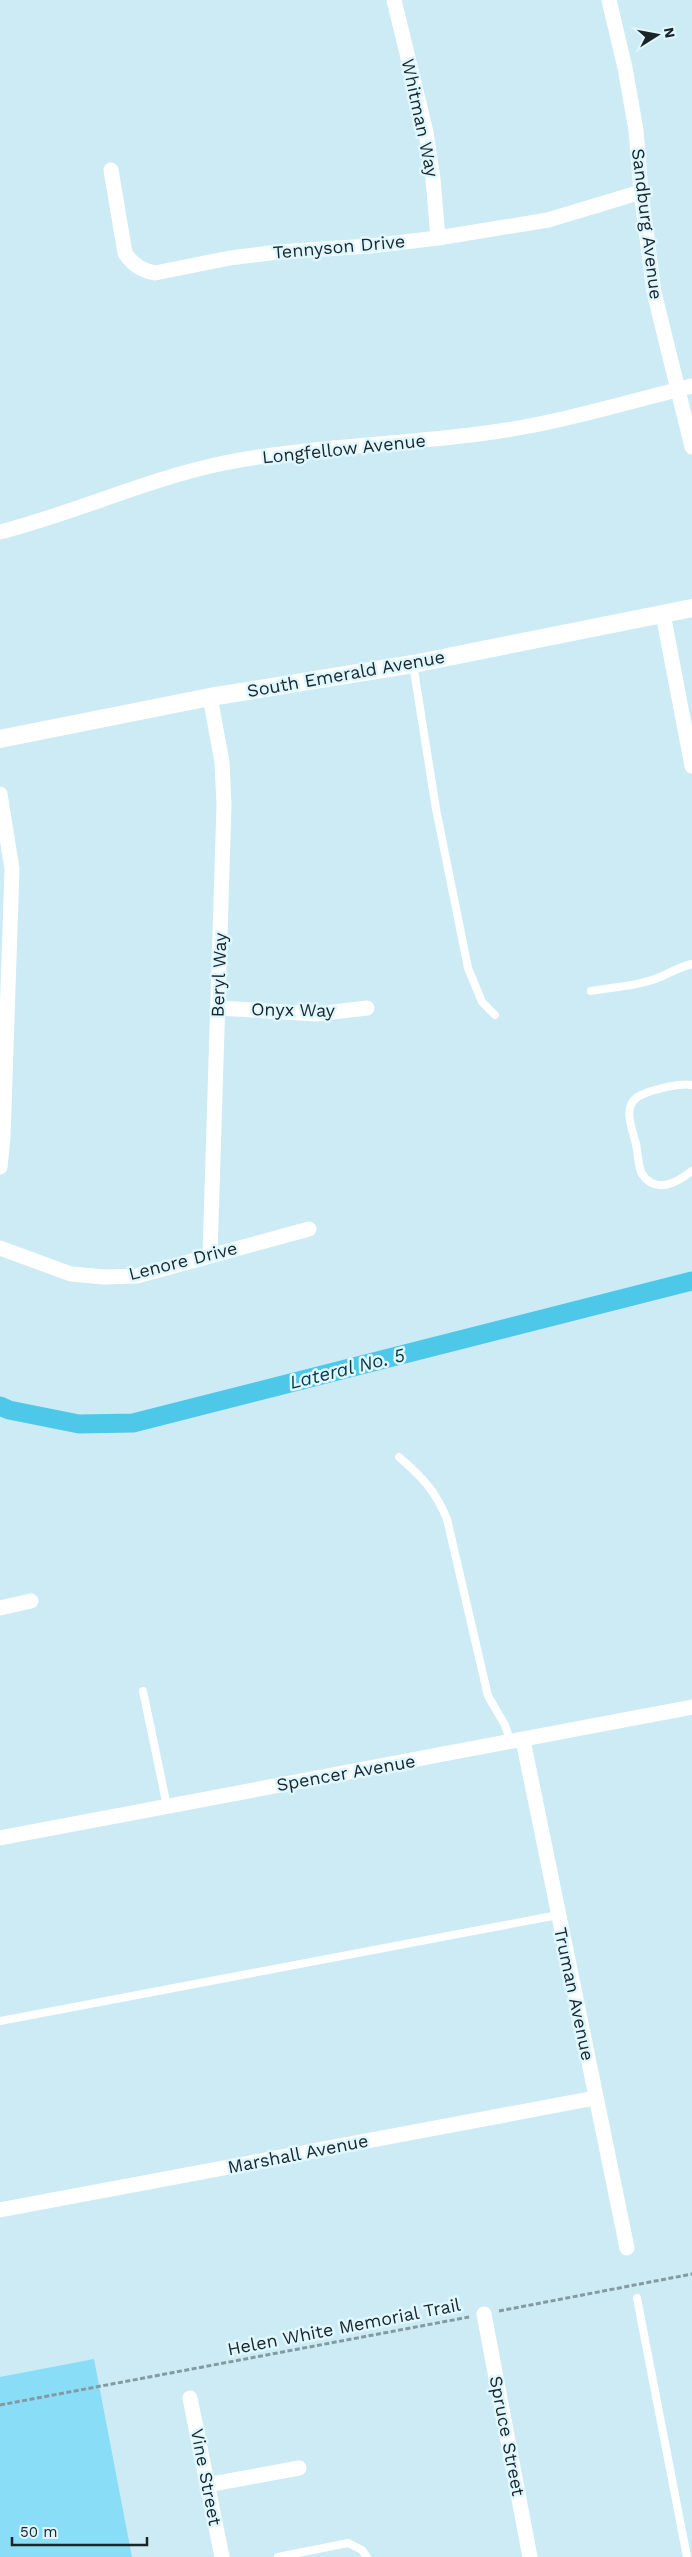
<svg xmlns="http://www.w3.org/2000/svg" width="692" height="2557" font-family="'Work Sans',sans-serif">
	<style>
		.green { fill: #8addf6 }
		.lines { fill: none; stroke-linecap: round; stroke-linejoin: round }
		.canal { stroke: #4ec8e9; stroke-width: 19 }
		.path { stroke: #849aa1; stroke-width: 3; stroke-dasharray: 5 2.5; stroke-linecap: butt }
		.service { stroke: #fff; stroke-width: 8 }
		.minor { stroke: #fff; stroke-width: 15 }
		.tertiary { stroke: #fff; stroke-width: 18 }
		.labels { text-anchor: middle; stroke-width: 5; stroke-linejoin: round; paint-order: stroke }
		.street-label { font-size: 18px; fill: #1a2529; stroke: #dff7ff }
		.water-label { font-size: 19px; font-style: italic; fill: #013b49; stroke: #dff7ff }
	</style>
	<rect width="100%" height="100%" fill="#cdebf4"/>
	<path class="green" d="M 94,2359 L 132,2557 L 0,2557 L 0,2377 Z"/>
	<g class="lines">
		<path class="canal" d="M 0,1406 L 9,1410 L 79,1424 L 133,1423 L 692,1281"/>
		<path class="path" d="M 499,2311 L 692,2274
			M 0,2405 L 469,2317"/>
		<path class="service" d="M 413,664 L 436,809 L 468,968 L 482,1002 L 495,1015
			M 591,991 C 613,987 639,986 660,977 C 671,972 680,967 692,964
			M 692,1085 C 679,1083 642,1091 634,1100 C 624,1111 633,1132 636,1144 C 638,1153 638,1167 642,1174 C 656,1195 678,1182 692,1171
			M 399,1457 C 422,1477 435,1490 447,1519 L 488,1696 L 505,1725 L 511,1743
			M 143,1691 L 167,1806
			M 0,2021 L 558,1915
			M 637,2298 L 687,2557
			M 278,2557 L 348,2543 L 362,2550 L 367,2557"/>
		<path class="minor" d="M 394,0 L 426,132 L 433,179 L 438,238
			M 609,0 L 625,68 L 636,130 L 641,192 L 654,292 L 692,447
			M 111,170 L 125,253 C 133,265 141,270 155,273 L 230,258 L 278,252 L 370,246 L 438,238 L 548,220 L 641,192
			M 0,532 C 75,513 147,479 224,463 C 310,446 399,445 486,433 C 556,424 624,403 692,386
			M 663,614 L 692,766
			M 210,697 L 222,762 L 224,805 L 210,1255
			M 0,794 L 12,869 L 3,1138 L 0,1167
			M 218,1008 L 317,1014 L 367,1008
			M 0,1248 L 71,1274 L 104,1277 L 137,1276 L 309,1229
			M 0,1608 L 31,1601
			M 523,1740 L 627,2248
			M 0,1838 L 692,1707
			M 0,2210 L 595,2098
			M 484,2314 L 530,2557
			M 190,2398 L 222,2557
			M 207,2485 L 299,2468"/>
		<path class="tertiary" d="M 0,739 L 210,697 L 413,664 L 692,608"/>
	</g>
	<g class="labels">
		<g class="street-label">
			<text transform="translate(420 118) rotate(78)" y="6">Whitman Way</text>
			<text transform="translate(647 224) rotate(83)" y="6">Sandburg Avenue</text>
			<text transform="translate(339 247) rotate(-5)" y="6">Tennyson Drive</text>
			<text transform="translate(344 449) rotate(-6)" y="6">Longfellow Avenue</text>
			<text transform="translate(346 674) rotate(-10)" y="6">South Emerald Avenue</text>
			<text transform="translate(219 975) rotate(-88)" y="6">Beryl Way</text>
			<text transform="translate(293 1010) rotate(1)" y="6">Onyx Way</text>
			<text transform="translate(183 1261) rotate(-14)" y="6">Lenore Drive</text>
			<text transform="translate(346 1773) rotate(-10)" y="6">Spencer Avenue</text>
			<text transform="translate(574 1994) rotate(78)" y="6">Truman Avenue</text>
			<text transform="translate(298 2154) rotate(-11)" y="6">Marshall Avenue</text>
			<text transform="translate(344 2327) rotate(-11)" y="6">Helen White Memorial Trail</text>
			<text transform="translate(507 2436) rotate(79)" y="6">Spruce Street</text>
			<text transform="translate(206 2477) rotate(79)" y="6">Vine Street</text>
		</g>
		<g class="water-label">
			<text transform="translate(347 1368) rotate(-14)" y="7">Lateral No. 5</text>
		</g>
	</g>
	<g transform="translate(657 35) rotate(79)" stroke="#dff7ff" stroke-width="4" paint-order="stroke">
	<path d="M0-4L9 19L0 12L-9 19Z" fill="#1a2529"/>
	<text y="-8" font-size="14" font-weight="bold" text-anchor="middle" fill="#1a2529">N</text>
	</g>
	<path d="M12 2537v8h135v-8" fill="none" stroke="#1a2529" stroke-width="2.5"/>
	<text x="20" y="2537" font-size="15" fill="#1a2529" stroke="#dff7ff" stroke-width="4" paint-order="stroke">50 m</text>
</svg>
